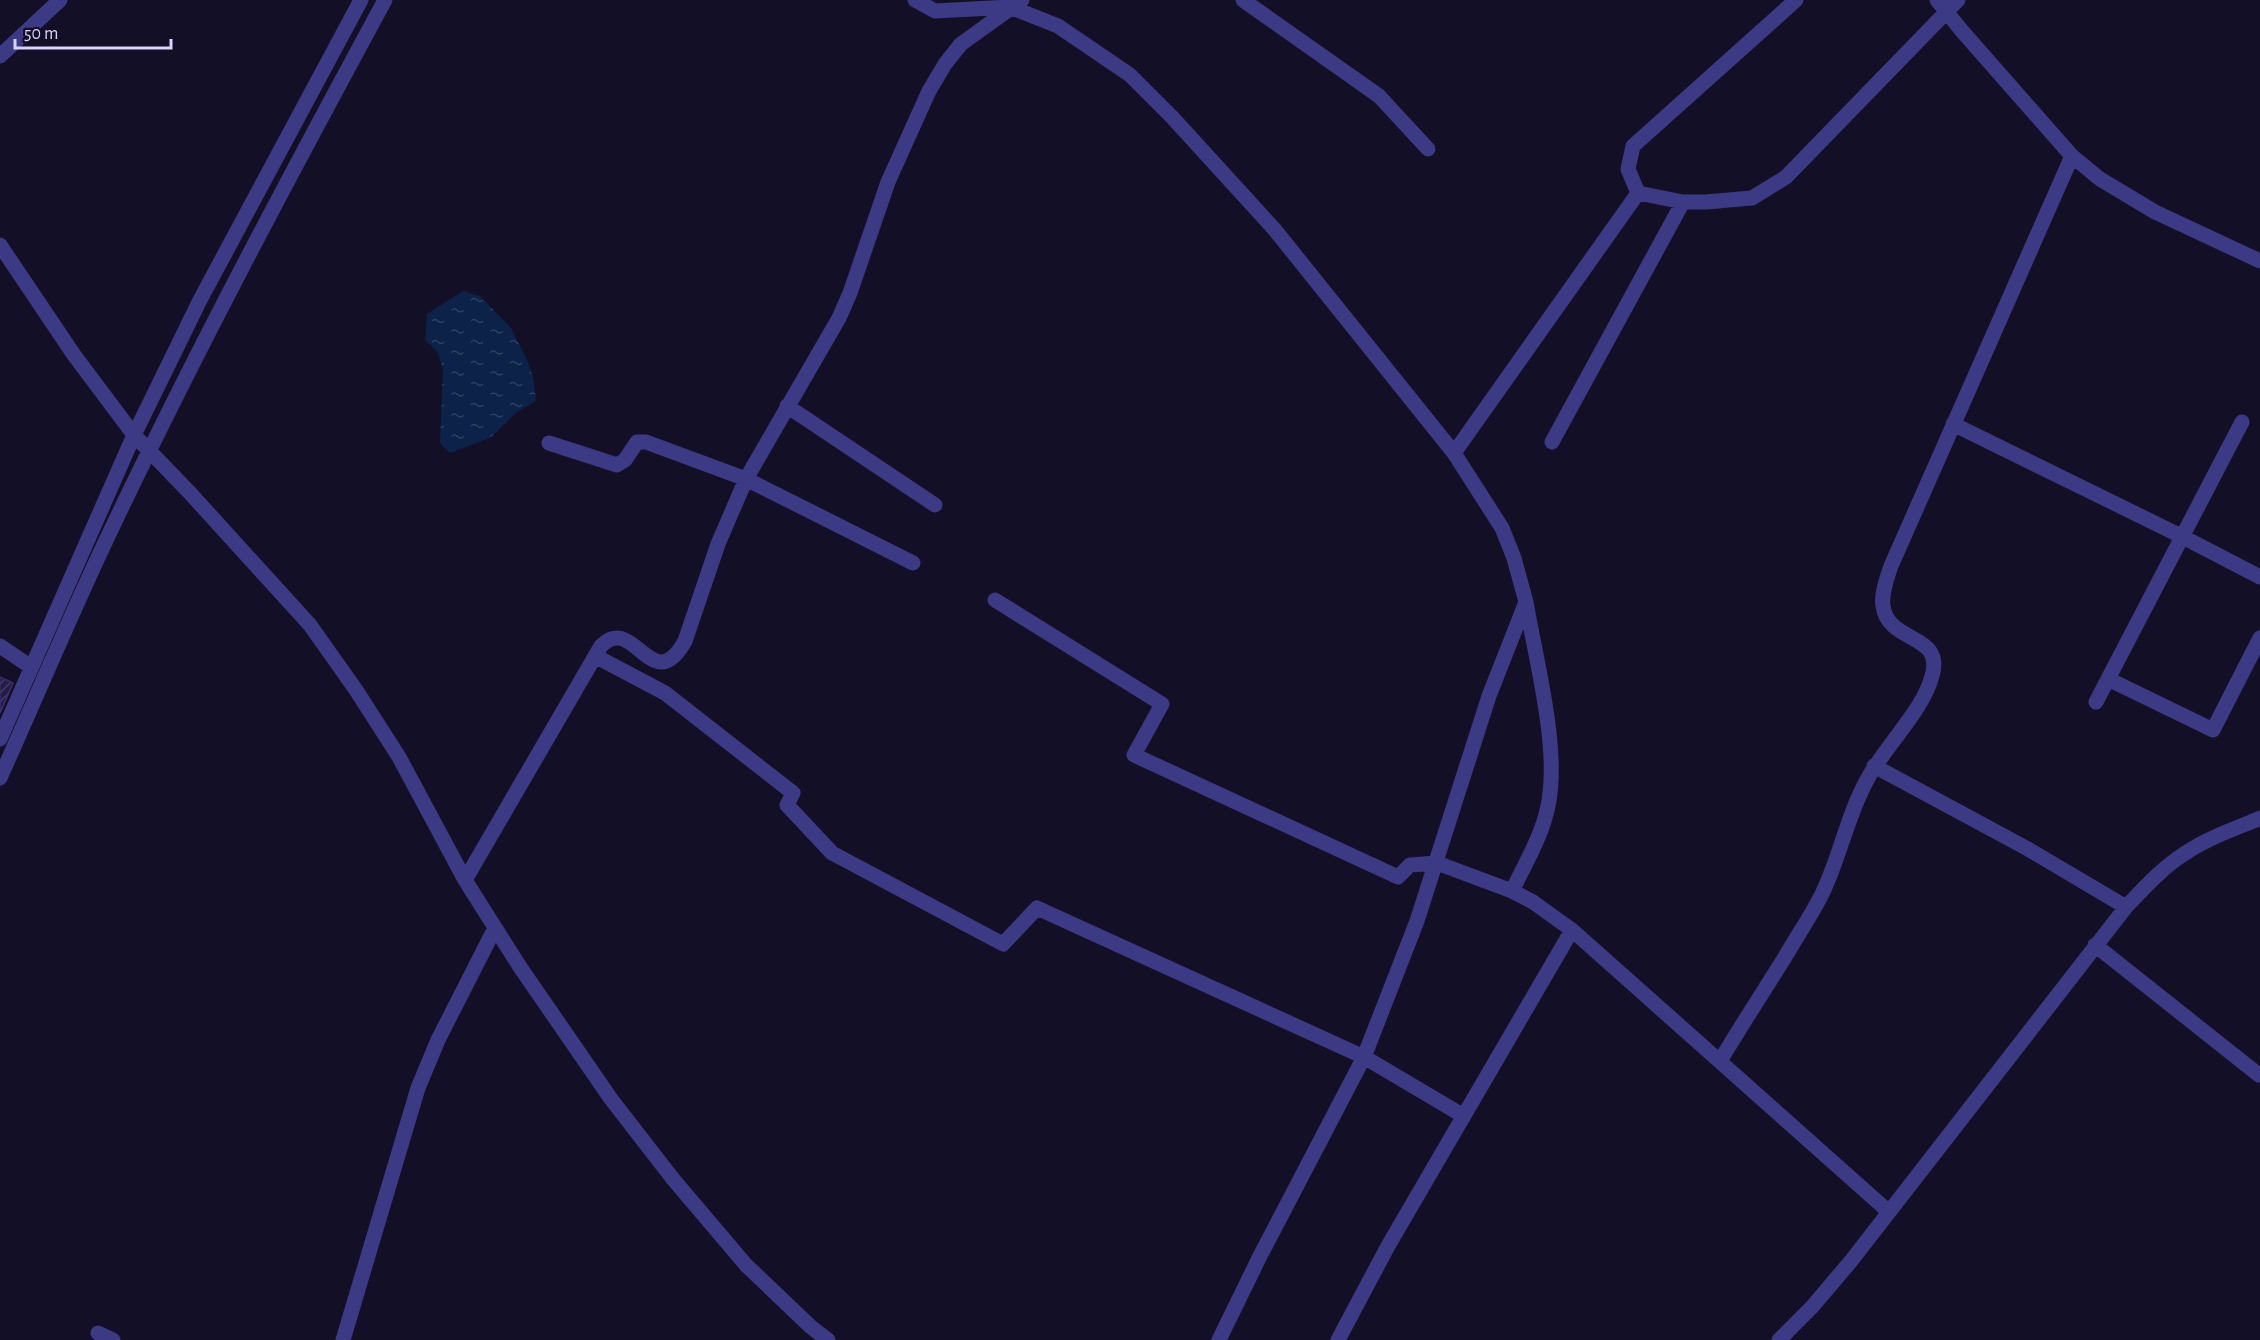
<svg xmlns="http://www.w3.org/2000/svg" width="2260" height="1340" font-family="'Alegreya Sans',sans-serif">
	<style>
		.water { fill: url(#water-ripples) }
		.building { fill: url(#building-hatch); stroke: #3b2d73; stroke-width: 1.5 }
		.lines { fill: none; stroke-linecap: round; stroke-linejoin: round }
		.minor { stroke: #3d3a85; stroke-width: 15 }
	</style>
	<defs>
		<pattern id="water-ripples" width="26" height="14" patternUnits="userSpaceOnUse" patternTransform="scale(1.5)"><rect width="26" height="14" fill="#0c2248"/><path d="M2 4q2-2 4 0t4 0M15 11q2-2 4 0t4 0" fill="none" stroke="#2f4163"/></pattern>
		<pattern id="building-hatch" width="6" height="6" patternUnits="userSpaceOnUse" patternTransform="scale(1.5)"><rect width="6" height="6" fill="#241b47"/><path d="M-1 1l2-2M0 6l6-6M5 7l2-2" fill="none" stroke="#433b63"/></pattern>
	</defs>
	<rect width="100%" height="100%" fill="#130f26"/>
	<path class="water" d="M 463,291 L 480,296 L 511,328 L 527,360 L 533,377 L 536,401 L 517,412 L 490,438 L 450,453 L 440,443 L 443,369 L 437,351 L 425,340 L 427,314 Z"/>
	<path class="building" d="M 0,677 L 13,683 L 0,713 Z"/>
	<g class="lines">
		<path class="minor" d="M 915,0 L 935,11 L 1010,7 L 1058,26 L 1130,75 L 1172,117 L 1275,230 L 1454,453 L 1502,528 L 1514,558 L 1526,602 L 1489,696 L 1417,921 L 1364,1057 L 1259,1258 L 1219,1340
			M 1243,0 L 1379,96 L 1428,149
			M 1937,0 L 1962,31 L 2072,156 L 2100,179 L 2155,212 L 2260,261
			M 0,56 L 60,0
			M 1638,193 L 1683,202 L 1706,202 L 1752,198 L 1786,177 L 1958,0
			M 1638,193 L 1628,169 L 1633,146 L 1796,0
			M 0,245 L 74,355 L 134,435 L 190,493 L 310,625 L 356,690 L 399,757 L 465,880 L 520,967 L 611,1099 L 673,1179 L 746,1265 L 811,1327 L 828,1340
			M 787,406 L 935,505
			M 1953,424 L 2183,537 L 2260,577
			M 1552,442 L 1683,202
			M 549,443 L 617,465 L 625,460 L 637,442 L 646,442 L 746,479 L 913,563
			M 1454,453 L 1638,193
			M 995,600 L 1162,704 L 1134,755 L 1398,877 L 1410,865 L 1437,863 L 1512,891 L 1533,902 L 1572,930
			M 0,646 L 31,667
			M 595,656 L 665,693 L 793,793 L 787,805 L 832,853 L 1003,944 L 1037,908 L 1364,1057 L 1462,1115
			M 2108,679 L 2213,730 L 2260,638
			M 2096,702 L 2242,422
			M 0,739 L 134,435 L 200,300 L 361,0
			M 1874,766 L 2028,849 L 2126,907
			M 0,778 C 34,702 66,626 101,551 C 189,364 287,181 385,0
			M 465,880 L 601,646 C 634,612 652,700 685,641 L 718,544 L 746,479 L 839,318 L 850,293 L 888,182 L 929,91 L 945,64 L 961,44 L 1022,0
			M 1512,891 C 1525,864 1542,836 1548,806 C 1560,749 1536,661 1526,602
			M 2095,945 L 2259,1075
			M 1720,1061 C 1741,1026 1763,992 1785,957 C 1797,936 1811,916 1822,894 C 1840,857 1847,816 1867,780 C 1884,747 1923,711 1932,676 C 1945,633 1888,644 1883,606 C 1881,593 1887,578 1891,566 L 2072,156
			M 98,1333 L 113,1340
			M 343,1340 L 418,1088 L 438,1040 L 495,928
			M 1338,1340 L 1388,1246 L 1572,930 L 1889,1212
			M 1779,1340 L 1812,1307 L 1851,1261 L 2126,907 C 2144,888 2162,868 2184,854 C 2207,838 2235,829 2260,818"/>
	</g>
	<path d="M15 39v9h156v-9" fill="none" stroke="#d9d4ff" stroke-width="3"/>
	<text x="24" y="39" font-size="18" fill="#d9d4ff" stroke="#130f26" stroke-width="4.5" paint-order="stroke">50 m</text>
</svg>
